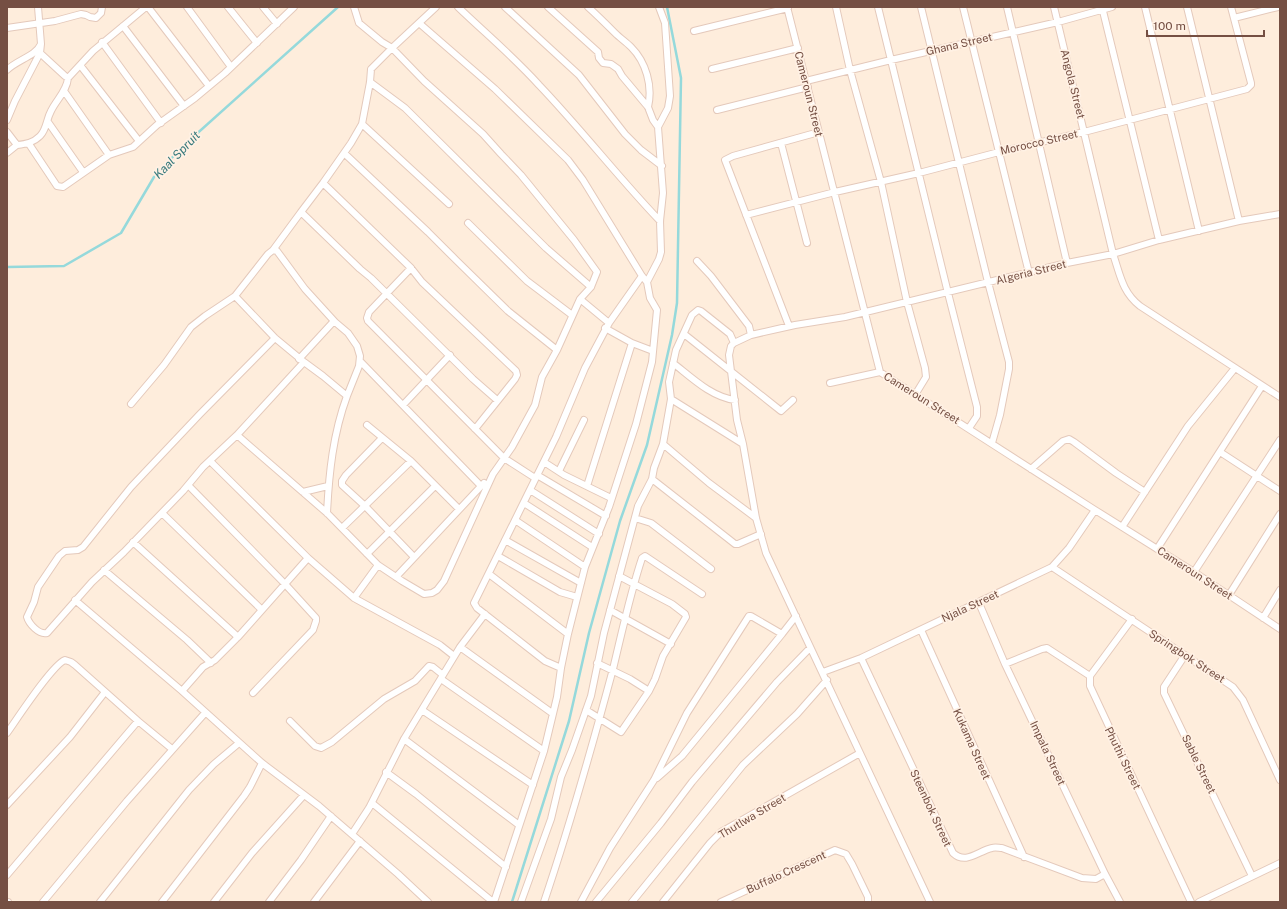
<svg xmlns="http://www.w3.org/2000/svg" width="1287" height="909" font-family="'Public Sans',sans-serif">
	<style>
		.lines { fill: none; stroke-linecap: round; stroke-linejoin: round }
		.stream { stroke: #95d9db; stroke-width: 2.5 }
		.street-casing { stroke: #e4c9bb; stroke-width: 8 }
		.street { stroke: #fff; stroke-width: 6 }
		.labels { text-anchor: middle; stroke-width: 3.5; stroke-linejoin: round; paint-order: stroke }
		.street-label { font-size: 11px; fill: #754f43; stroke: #fff1e4 }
		.water-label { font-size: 12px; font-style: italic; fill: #36797c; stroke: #fff1e4 }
	</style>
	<rect width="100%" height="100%" fill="#feeddc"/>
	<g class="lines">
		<path class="stream" d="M 7,267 L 64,266 L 121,233 L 154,177 L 182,147 L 338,7
			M 512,902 L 569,721 L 589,633 L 620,521 L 647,445 L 672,335 L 677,303 L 681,78 L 667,7"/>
		<defs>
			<path id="street" d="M 148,7 L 209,86
				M 187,7 L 231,67
				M 228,7 L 257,43
				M 263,7 L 277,24
				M 354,7 L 359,23 L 382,42 L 392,48 L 371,69 L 370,82 L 362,124 L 351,143 L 323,183 L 301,212 L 360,269 L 371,278 L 473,379 L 497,400
				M 436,7 L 392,48 L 424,81 L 483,134 L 501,154 L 521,175 L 574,240 L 597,272 L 591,287 L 580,299 L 609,323 L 585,368 L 556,437 L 474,603 L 477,608 L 545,661 L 561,668
				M 458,7 C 485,33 514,57 539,85 C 581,129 618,177 660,221
				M 505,7 L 579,75 L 625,134 L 641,150 L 662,166
				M 548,7 L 598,52 L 599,58 L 603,63 L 611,64 L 618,69 L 622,76 L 648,107 L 653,120 L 658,127
				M 588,7 C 597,15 606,24 615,33 C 620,38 626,42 631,47 C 646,62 653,86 648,107
				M 787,7 L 880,372 L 1095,510 L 1194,572 L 1280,629
				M 836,7 L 850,70 L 881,182 L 907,302 L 925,368 L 926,377 L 915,395
				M 878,7 L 948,293 L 977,407 L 977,416 L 969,428
				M 921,7 L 988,282 L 1009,362 L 1009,369 L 1000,415 L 992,443
				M 963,7 L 1029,273
				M 1007,7 L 1067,263
				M 1054,7 L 1113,254 C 1120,274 1122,292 1140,306 L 1280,397
				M 1102,7 L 1159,240
				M 1145,7 L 1199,231
				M 1187,7 L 1239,221
				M 1234,18 L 1278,7
				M 419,23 L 495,89 L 568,160 L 583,180 L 642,276 L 647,282
				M 123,26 L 184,106
				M 7,28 L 55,21 L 81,14 L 86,15 L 90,17 L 96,18 L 101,13 L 102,7
				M 694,31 L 788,8
				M 102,42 L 161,123
				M 80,65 L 139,141
				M 712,69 L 798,48
				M 7,70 C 17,60 36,56 41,44 L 38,7
				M 68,78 L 93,51 L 146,7
				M 806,81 L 891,60 L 1058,22 L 1112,7
				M 370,82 L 405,108 L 546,248 L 591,287
				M 64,91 L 109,155
				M 717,110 L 808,87
				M 7,120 L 15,101 L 40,53 L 41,44
				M 48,122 L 83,172
				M 362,124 L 449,204
				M 7,132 L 17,145 L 7,153
				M 781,143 L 807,243
				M 29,144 L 57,186 L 63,187 L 109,155 L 133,147 L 157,125 L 195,98 L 225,73 L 294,7
				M 17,145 C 26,144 33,143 40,136 C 47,129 46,120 51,111 C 56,100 67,91 68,78 L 65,76 L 40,53
				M 344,153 L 428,232 L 456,260 L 508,311 L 557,350
				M 323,183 L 411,268 L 422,282 L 516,371 L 517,375 L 515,379 L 475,429
				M 746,215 L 835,192 L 919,173 L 999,152 L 1084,132 L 1247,89 L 1251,85 L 1251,83 L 1231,7
				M 468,223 L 527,281 L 572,315
				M 273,250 L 301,212
				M 697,261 L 711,276 L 749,326 L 751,335
				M 411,268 L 369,312 L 367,318 L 368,321 L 504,458 L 535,478
				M 235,296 L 268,254 L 273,250 L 277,251 L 305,289 L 335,322 L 348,333 L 357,346 L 360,356 L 359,366 L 347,396
				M 609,323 L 642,276
				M 789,326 L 725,160 L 733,156 L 819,132
				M 605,328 L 632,343
				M 684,334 L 781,411 L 793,400
				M 299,359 L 334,321
				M 360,361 L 481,486
				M 304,362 L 323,376 L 347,396 C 333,434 329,473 327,513
				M 673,363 C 691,377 711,397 735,400
				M 830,383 L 880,372
				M 671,399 L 743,444 L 756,518 L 766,553 L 930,902
				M 131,404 L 164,365 L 191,327 L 205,316 L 235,296 L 275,338 L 304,362 L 237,435 L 327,513 L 378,565 L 402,581 L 424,594 L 432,593 L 437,590 L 444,581 L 493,474 L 512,447 L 535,405 L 542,377 L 557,350 L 580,299
				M 403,405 L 450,355
				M 367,425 L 411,461 L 459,509
				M 237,435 L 203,467 L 183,491 L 124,552 L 92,582 L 47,633 C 39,635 29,624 27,617 L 34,602 L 38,587 L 59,556 L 65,551 L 78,550 L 83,547 L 131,487 L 200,414 L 275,338
				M 382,438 L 346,475 L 342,481 L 342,485 L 365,506 L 414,557
				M 663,444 L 709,483 L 756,518
				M 743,444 L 737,420 L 729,355 L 731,346 L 734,343 L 751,335 L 795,325 L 845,317 L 1067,263 L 1113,254 L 1159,240 L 1239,221 L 1280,214
				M 1220,452 L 1280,491
				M 210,461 L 308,558 L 354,598 L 440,645 L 454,656
				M 544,462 L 564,475 L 611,498
				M 1031,469 L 1063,441 L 1069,439 L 1074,442 L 1116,473 L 1145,492
				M 559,471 L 584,420
				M 537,475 L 606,516
				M 652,479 L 735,544 L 738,544 L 761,534
				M 188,485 L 285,584 L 316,618 L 316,621 L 313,630 L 253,693
				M 587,486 L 632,343 L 653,351
				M 530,490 L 599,534
				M 303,492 L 328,486
				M 524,503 L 592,547
				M 162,513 L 262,610
				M 635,518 L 651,523 L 711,569
				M 515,520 L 585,567
				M 1122,527 L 1188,426 L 1235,368
				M 342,528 L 411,461
				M 505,540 L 581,583
				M 133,542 L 238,637
				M 1157,549 L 1262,386
				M 367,554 L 435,486
				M 498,556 L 560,592 L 577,597
				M 1052,567 L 1233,687 L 1243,700 L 1280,780
				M 104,570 L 187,640 L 211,663
				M 1194,572 L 1280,440
				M 489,574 L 568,634
				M 396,577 L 484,483
				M 1229,595 L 1280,514
				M 354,598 L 378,565
				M 75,600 L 182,691 L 262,763 L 319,806 L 398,874 L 428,902
				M 979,603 L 1005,664 L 1105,874 L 1120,902
				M 610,610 L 671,644
				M 1263,618 L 1280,590
				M 1132,619 L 1090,676 L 1090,686 L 1191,902
				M 921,630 L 1024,857
				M 460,647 L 485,614
				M 1185,655 L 1164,687 L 1164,693 L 1252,876
				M 861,658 L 953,853 C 966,865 978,851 992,848 C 995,847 999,848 1002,848 L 1082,878 L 1096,879 L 1105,874
				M 597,663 L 630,679 L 649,691 L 655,679 L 663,656 L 686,617 L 685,614 L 672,604 L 619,576
				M 1005,664 L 1042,649 L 1047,648 L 1090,676
				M 823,672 L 861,658 L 1052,567 L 1069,548 L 1095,510
				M 441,679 L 544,751
				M 182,691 L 203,667 L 215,660 L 238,637 L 308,558
				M 422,710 L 533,785
				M 586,710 L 621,732 L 649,691
				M 290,721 L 315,746 L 321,748 L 332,742 L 384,699 L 415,681 L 429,666 L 433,667 L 443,675
				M 7,733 C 17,719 52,665 65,660 L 71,662 L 75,665 L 138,721 L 172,749
				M 404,739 L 519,825
				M 386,772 L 416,794 L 506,867
				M 657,778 L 682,756 L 782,634
				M 372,803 L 493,902
				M 7,805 L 70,737 L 105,692
				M 352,834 L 369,808 L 404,739 L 460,647 L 552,713
				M 7,875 L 138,721
				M 7,902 L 8,902
				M 43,902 L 127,801 L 205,713
				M 100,902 L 189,790 L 214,764 L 239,743
				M 162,902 L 244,796 L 250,787 L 262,763
				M 214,902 L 252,853 L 304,795
				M 269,902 L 301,860 L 331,816
				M 314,902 L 360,841
				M 494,902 L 544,751 L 557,697 L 561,668 L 568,634 L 585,567 L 609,507 L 636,424 L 652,362 L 657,310 L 650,298 L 647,282 L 659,259 L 661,252 L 660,221 L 663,193 L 658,127 L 668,108 L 670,96 L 665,23 L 659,7
				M 521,902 L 551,819 L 561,777 L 572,750 L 591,696 L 604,633 L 638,506 L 652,479 L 654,468 L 663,444 L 671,399 L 669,382 L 676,350 L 692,315 L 698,310 L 701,311 L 730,334 L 734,343
				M 544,902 C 570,825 592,747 613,669 C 622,632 630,594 642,558 L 645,556 L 702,594
				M 581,902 L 610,848 L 654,780 L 687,713 L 747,619 L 749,616 L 751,616 L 782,634 L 796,616
				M 596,902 L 661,823 L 692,782 L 777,682 L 810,648
				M 632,902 L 743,765 L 797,714 L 827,680
				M 663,902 L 710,843 L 721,832 L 860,753
				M 721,902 L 835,850 L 846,854 L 852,864 L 868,897 L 868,902
				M 1199,902 L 1280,863"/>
		</defs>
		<use href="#street" class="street-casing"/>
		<use href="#street" class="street"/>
	</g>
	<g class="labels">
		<g class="street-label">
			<text transform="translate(959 44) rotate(-13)" y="4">Ghana Street</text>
			<text transform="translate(1073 84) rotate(76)" y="4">Angola Street</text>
			<text transform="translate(809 94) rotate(76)" y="4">Cameroun Street</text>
			<text transform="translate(1039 142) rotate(-13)" y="4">Morocco Street</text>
			<text transform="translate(1031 272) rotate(-14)" y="4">Algeria Street</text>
			<text transform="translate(922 398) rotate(32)" y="4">Cameroun Street</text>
			<text transform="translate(1195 573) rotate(33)" y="4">Cameroun Street</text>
			<text transform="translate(970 606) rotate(-25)" y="4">Njala Street</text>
			<text transform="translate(1187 656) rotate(33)" y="4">Springbok Street</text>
			<text transform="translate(972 744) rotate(66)" y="4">Kukama Street</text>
			<text transform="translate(1048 753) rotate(65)" y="4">Impala Street</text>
			<text transform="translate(1123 758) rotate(64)" y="4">Phuthi Street</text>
			<text transform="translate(1199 764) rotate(64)" y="4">Sable Street</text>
			<text transform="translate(931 808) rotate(65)" y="4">Steenbok Street</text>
			<text transform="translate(752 816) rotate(-31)" y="4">Thutlwa Street</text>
			<text transform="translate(786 872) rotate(-25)" y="4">Buffalo Crescent</text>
		</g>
		<g class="water-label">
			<text transform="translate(177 155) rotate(-46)" y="4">Kaal Spruit</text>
		</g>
	</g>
	<rect width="1287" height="909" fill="none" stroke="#754f43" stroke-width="16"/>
	<path d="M1147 30v6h117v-6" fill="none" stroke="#754f43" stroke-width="2"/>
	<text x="1153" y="30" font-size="12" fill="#754f43" stroke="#fff1e4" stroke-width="3" paint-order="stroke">100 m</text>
</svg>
